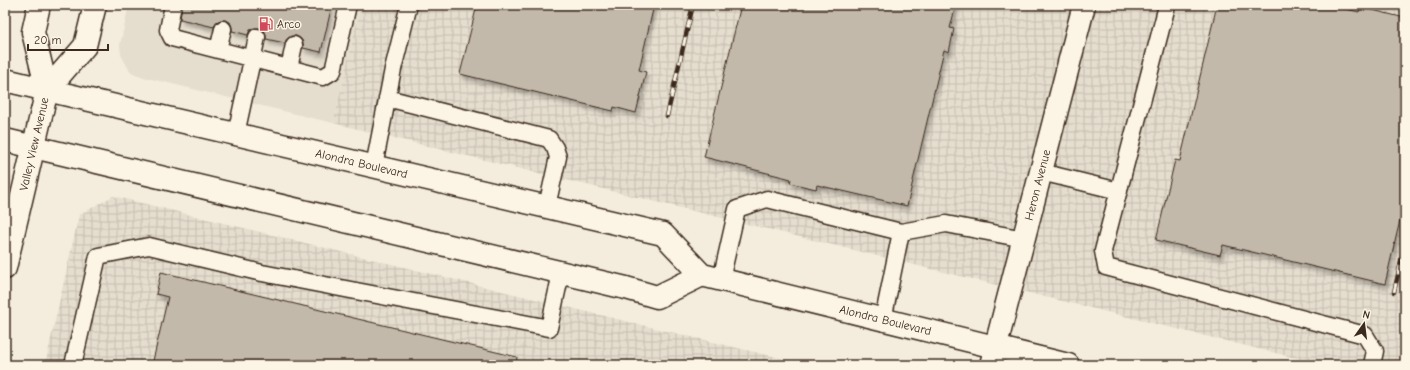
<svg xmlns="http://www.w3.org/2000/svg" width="1410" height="370" font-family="'Comic Neue',sans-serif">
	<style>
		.built { fill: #e5ddce }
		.industrial { fill: url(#industrial-grid) }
		.building { fill: #c3b9aa; stroke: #3b2a1e; filter: url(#shadow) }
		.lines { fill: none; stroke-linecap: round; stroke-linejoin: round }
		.lane-casing { stroke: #3b2a1e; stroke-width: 19 }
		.street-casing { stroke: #3b2a1e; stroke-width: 25 }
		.secondary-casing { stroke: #3b2a1e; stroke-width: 25 }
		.primary-casing { stroke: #3b2a1e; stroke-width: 25 }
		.lane { stroke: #fcf5e5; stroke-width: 16 }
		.street { stroke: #fcf5e5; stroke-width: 22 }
		.secondary { stroke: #fcf5e5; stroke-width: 22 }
		.primary { stroke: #fcf5e5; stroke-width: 22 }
		.rail-casing { stroke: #3b2a1e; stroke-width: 4.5 }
		.rail { stroke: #fcf5e5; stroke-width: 3; stroke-dasharray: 9; stroke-linecap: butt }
		.labels { text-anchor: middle; stroke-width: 3; stroke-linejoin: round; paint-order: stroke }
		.poi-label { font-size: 12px; fill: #3b2a1e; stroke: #fcf5e5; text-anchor: start }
		.street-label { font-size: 12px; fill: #3b2a1e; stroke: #fcf5e5 }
	</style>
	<defs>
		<pattern id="industrial-grid" width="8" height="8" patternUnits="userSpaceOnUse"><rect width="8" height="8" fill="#e5ddce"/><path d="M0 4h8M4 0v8" fill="none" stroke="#c5beb0"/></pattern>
		<filter id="shadow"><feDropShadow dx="2.5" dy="4.5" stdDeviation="2" flood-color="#0004"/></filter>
	</defs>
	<rect width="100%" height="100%" fill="#f4eddd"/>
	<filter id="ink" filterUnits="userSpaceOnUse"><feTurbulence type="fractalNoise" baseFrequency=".025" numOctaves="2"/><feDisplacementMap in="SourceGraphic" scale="8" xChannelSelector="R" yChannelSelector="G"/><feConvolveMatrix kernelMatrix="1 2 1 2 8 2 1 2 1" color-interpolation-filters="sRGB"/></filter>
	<g filter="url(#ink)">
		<path class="built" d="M 129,5 L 361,5 L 333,123 L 139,76 L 130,71 L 121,55 L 120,45 Z"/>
		<path class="industrial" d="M 361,5 L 1405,5 L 1405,365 L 1324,365 L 333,123 Z
			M 113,196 L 596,314 L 809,365 L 45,365 L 79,215 Z"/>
		<path class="building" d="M 182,5 L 332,5 L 321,52 L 303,48 L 303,42 L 300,38 L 296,36 L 291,36 L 287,39 L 285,43 L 266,39 L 266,34 L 264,30 L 259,28 L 254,28 L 250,30 L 248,35 L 232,31 L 232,27 L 230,22 L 225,20 L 221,20 L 216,22 L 214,27 L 180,19 Z
			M 477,5 L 654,5 L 639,70 L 646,72 L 636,113 L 614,107 L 613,111 L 460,74 Z
			M 741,5 L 956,5 L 950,28 L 954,29 L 949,52 L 944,50 L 907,206 L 817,185 L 816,189 L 790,183 L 791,179 L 704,157 Z
			M 1217,5 L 1329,5 L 1359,12 L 1360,7 L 1405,18 L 1405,199 L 1385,284 L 1223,245 L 1220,255 L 1156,240 L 1175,160 L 1180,161 Z
			M 161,272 L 517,357 L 516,365 L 152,365 L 168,297 L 156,294 Z"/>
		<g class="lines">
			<defs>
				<path id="lane" d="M 173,5 L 168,30 L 172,38 L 323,77 L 333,71 L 348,5
					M 1166,5 L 1167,6 L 1103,251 L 1106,267 L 1365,335 L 1375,351 L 1372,365
					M 218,50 L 223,29
					M 289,68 L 294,45
					M 387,98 L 549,139 L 555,148 L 558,157 L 547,206
					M 236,134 L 257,37
					M 374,166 L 393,69 L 409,5
					M 1041,172 L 1119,191
					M 901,232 L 946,224 L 1024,239
					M 721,280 L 737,209 L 767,199 L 901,232 L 883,320
					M 73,365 L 98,256 L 149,246 L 262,273 L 549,328 L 561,273"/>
				<g id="street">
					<path id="s1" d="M 991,365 L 1084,5"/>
				</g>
				<g id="secondary">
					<path d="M 39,5 L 33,32 L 47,90"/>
					<path id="s2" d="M 47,90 L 663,234 L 702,275 L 1068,365"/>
					<path d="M 47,90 L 85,46 L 95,5"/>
					<path d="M 34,147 L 626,288 L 657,297 L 702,275"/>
				</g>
				<path id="primary" d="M 5,80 L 47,90 L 5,268
					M 5,140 L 34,147"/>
			</defs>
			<use href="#lane" class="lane-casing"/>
			<use href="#street" class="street-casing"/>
			<use href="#secondary" class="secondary-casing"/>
			<use href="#primary" class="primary-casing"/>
			<use href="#lane" class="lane"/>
			<use href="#street" class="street"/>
			<use href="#secondary" class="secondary"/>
			<use href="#primary" class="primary"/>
			<defs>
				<path id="rail" d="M 667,116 L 693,5
					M 1394,292 L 1405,245"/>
			</defs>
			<use href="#rail" class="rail-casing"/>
			<use href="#rail" class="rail"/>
		</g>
	</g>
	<defs>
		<symbol id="fuel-bare" viewBox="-9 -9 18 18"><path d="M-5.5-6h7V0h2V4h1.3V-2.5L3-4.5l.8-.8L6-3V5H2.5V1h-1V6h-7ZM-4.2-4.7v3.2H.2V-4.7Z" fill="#d1495b" stroke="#fcf5e5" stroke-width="2.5" paint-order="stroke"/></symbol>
	</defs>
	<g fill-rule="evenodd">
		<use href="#fuel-bare" x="256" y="14" width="20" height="20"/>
	</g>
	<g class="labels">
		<g class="poi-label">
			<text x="277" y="28">Arco</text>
		</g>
		<g class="street-label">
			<text transform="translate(34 144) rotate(-77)" y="4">Valley View Avenue</text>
			<text dy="4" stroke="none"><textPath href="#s2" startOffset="323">Alondra Boulevard</textPath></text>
			<text dy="4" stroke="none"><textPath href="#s1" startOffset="186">Heron Avenue</textPath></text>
			<text dy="4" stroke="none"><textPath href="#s2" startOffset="878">Alondra Boulevard</textPath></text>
		</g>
	</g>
	<rect width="1410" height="370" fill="none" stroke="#fcf5e5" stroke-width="20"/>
	<rect x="10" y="10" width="1390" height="350" fill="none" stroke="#3b2a1e" stroke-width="1.5" filter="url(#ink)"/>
	<g transform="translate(1364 324) rotate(14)" stroke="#fcf5e5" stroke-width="3" paint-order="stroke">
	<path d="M0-3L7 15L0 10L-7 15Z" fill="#3b2a1e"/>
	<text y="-6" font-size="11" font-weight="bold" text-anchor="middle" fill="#3b2a1e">N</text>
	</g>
	<path d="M28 44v6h80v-6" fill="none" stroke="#3b2a1e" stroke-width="2"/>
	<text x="34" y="44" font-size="12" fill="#3b2a1e" stroke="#fcf5e5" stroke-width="3" paint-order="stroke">20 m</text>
</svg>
